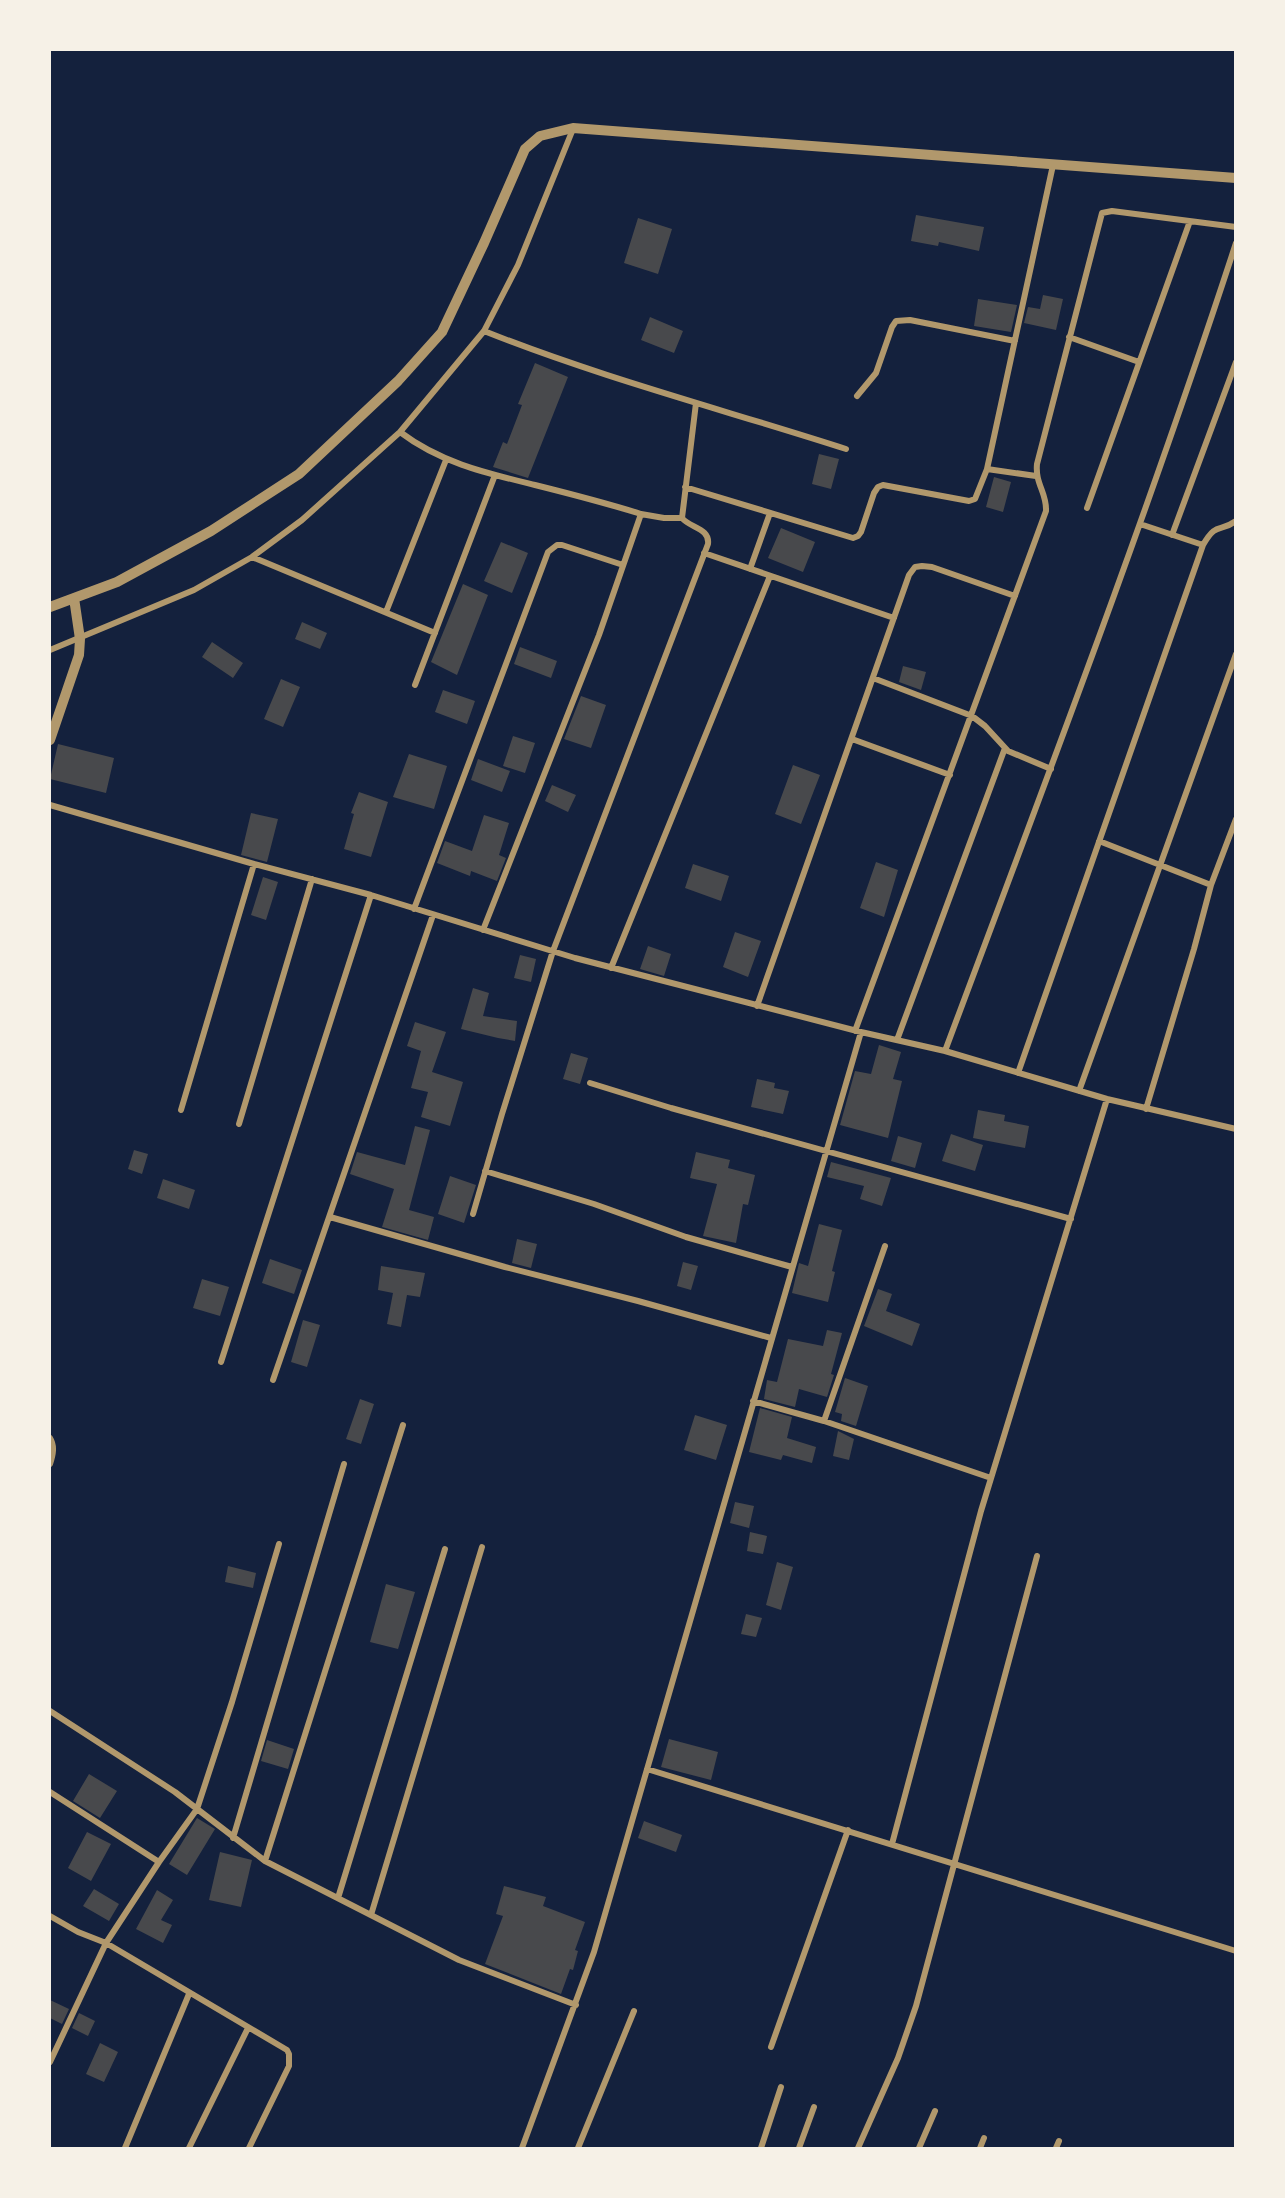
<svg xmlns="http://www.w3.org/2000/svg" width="1285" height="2198" font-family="Barlow,sans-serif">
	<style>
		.building { fill: #48494c }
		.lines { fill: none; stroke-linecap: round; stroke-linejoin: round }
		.minor { stroke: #b1986c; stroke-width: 6 }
		.tertiary { stroke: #b1986c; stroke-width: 10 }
	</style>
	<rect width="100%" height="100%" fill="#14213d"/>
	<path class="building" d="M 916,215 L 984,227 L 979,251 L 939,242 L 938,246 L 911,241 Z
		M 638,218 L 672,229 L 658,274 L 624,263 Z
		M 1043,295 L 1063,299 L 1056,330 L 1024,323 L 1028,307 L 1040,309 Z
		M 978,299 L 1017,305 L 1011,332 L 974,326 Z
		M 650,317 L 683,331 L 674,353 L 641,340 Z
		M 535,363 L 568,377 L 528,478 L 493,467 L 503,442 L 507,444 L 522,405 L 518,404 Z
		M 819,454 L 839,459 L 831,489 L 812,484 Z
		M 994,477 L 1011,482 L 1003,512 L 986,507 Z
		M 781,528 L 815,542 L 803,572 L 768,558 Z
		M 501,542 L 528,553 L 512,593 L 484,581 Z
		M 463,584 L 488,595 L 457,675 L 431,662 Z
		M 302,622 L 327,633 L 320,649 L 295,639 Z
		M 212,642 L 243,663 L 233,678 L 202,657 Z
		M 520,647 L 557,661 L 551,678 L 514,664 Z
		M 903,666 L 926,672 L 921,690 L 899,682 Z
		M 281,679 L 300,687 L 283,727 L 264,719 Z
		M 443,690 L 475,701 L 467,724 L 435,712 Z
		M 581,696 L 606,705 L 591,748 L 564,739 Z
		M 513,736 L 535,743 L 525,773 L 503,766 Z
		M 58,744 L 114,758 L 106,793 L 50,779 Z
		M 409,754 L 447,766 L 434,809 L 393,797 Z
		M 478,759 L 510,771 L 502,792 L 471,780 Z
		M 793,765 L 820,775 L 801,824 L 775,814 Z
		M 552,785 L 576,795 L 568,812 L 545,801 Z
		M 359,792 L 388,802 L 371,857 L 344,849 L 354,814 L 351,813 Z
		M 251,813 L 278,819 L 267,862 L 241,855 Z
		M 484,815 L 509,823 L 499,855 L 506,858 L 497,881 L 471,871 L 470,876 L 437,863 L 445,841 L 472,851 Z
		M 876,862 L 898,870 L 884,917 L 860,908 Z
		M 693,864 L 729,876 L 721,901 L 685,888 Z
		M 263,877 L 278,882 L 266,920 L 251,915 Z
		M 735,932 L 761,941 L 748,977 L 723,967 Z
		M 648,946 L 671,954 L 664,976 L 640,969 Z
		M 520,955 L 536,959 L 531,982 L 514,978 Z
		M 473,988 L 489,993 L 483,1016 L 517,1021 L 515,1041 L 498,1038 L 461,1029 Z
		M 415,1022 L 446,1032 L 432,1072 L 463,1082 L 450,1126 L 421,1117 L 428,1092 L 411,1088 L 421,1051 L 407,1046 Z
		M 879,1045 L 901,1052 L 893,1079 L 902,1081 L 888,1138 L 840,1125 L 855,1071 L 871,1074 Z
		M 571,1053 L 588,1058 L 580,1084 L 563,1079 Z
		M 757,1079 L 775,1083 L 774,1088 L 789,1091 L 783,1114 L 751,1107 Z
		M 978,1110 L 1005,1115 L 1004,1121 L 1029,1126 L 1025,1148 L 973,1138 Z
		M 415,1126 L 430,1130 L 409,1210 L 434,1217 L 428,1240 L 382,1227 L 394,1189 L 350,1174 L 357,1152 L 405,1165 Z
		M 951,1134 L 983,1145 L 975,1171 L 942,1161 Z
		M 898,1136 L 922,1143 L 915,1168 L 891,1161 Z
		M 134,1150 L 148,1154 L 142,1174 L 128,1169 Z
		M 696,1152 L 730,1160 L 728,1168 L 755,1175 L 748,1205 L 743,1204 L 736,1243 L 703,1236 L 717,1184 L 690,1178 Z
		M 831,1162 L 891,1178 L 882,1206 L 860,1199 L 864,1186 L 827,1177 Z
		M 450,1176 L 476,1185 L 464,1223 L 438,1214 Z
		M 163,1179 L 195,1190 L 189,1209 L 157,1198 Z
		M 819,1224 L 842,1230 L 832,1271 L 835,1272 L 828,1302 L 792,1293 L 799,1263 L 808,1266 Z
		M 517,1239 L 537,1244 L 531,1268 L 512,1263 Z
		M 270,1259 L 302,1270 L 294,1294 L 262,1283 Z
		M 683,1262 L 698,1266 L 691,1290 L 677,1286 Z
		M 381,1266 L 425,1273 L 420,1297 L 407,1295 L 401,1327 L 387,1324 L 393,1293 L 378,1290 Z
		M 202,1279 L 229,1287 L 220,1316 L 193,1308 Z
		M 878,1289 L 892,1294 L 886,1311 L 920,1324 L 912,1346 L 864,1326 Z
		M 303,1320 L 320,1325 L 307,1367 L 291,1362 Z
		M 827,1330 L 842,1333 L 831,1374 L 834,1375 L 827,1397 L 799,1389 L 795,1407 L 764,1399 L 767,1380 L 777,1382 L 788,1339 L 823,1346 Z
		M 845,1378 L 868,1386 L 856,1426 L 841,1421 L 842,1414 L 835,1412 Z
		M 360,1399 L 374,1404 L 361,1444 L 346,1439 Z
		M 760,1408 L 792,1417 L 787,1438 L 816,1447 L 812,1463 L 783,1455 L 781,1460 L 749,1452 Z
		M 695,1415 L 727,1425 L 716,1460 L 684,1450 Z
		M 838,1431 L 854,1439 L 849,1460 L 833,1456 Z
		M 735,1502 L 754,1506 L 749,1528 L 730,1523 Z
		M 750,1532 L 767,1536 L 763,1554 L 747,1551 Z
		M 777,1562 L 793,1567 L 781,1610 L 766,1605 Z
		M 228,1566 L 256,1573 L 253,1588 L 225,1582 Z
		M 386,1584 L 415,1592 L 398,1649 L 370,1642 Z
		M 746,1614 L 762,1618 L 756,1637 L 741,1634 Z
		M 669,1739 L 718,1752 L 711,1780 L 661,1767 Z
		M 267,1740 L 294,1749 L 288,1769 L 261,1761 Z
		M 89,1774 L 117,1791 L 100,1818 L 73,1801 Z
		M 197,1818 L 215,1829 L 187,1875 L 169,1864 Z
		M 644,1821 L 682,1835 L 676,1852 L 638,1838 Z
		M 87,1832 L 111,1844 L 91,1881 L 68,1868 Z
		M 220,1852 L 252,1860 L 241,1907 L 209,1900 Z
		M 504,1886 L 546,1897 L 543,1906 L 585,1922 L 575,1950 L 578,1951 L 573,1970 L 570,1969 L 561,1994 L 485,1964 L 503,1916 L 496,1914 Z
		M 94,1889 L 119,1904 L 109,1921 L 83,1906 Z
		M 157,1890 L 173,1900 L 161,1920 L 172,1925 L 163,1943 L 136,1929 Z
		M 50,2000 L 69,2009 L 62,2024 L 50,2018 Z
		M 79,2013 L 95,2021 L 88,2036 L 72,2028 Z
		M 100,2043 L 118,2052 L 104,2082 L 86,2074 Z"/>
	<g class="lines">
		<path class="minor" d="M 484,331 C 602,378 725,410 846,449
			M 1069,337 L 1139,362
			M 857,396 L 876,373 L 892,327 L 896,321 L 910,320 L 1015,341
			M 400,432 C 441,463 486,473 535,485 C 571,494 606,503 641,514 L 664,518 L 682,518
			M 987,469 L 1053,165
			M 685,487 L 853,538 L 858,536 L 861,532 L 874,493 L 878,487 L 883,485 L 969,501 L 975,499 L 987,469 L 1036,476
			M 1087,508 L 1190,221
			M 1140,524 L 1203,545 C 1217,521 1219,533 1236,521
			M 1172,535 L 1236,362
			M 704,553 L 894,618
			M 252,557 L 435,633
			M 750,569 L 770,513
			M 386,612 L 446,460
			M 50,650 L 194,590 L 252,557 L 302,520 L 400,432 L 484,331 L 518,265 L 573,129
			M 873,678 L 972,716 L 985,726 L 1008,751 L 1051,769
			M 415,685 L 495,475
			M 852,739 L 950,775
			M 50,805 L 254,864 L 371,895 L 575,958 L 861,1032 L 945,1051 L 1107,1099 L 1236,1129
			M 1099,841 L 1211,885
			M 414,909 L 548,552 L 557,545 L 562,545 L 623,565
			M 483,930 L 599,635 L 641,514
			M 611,968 L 770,576
			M 757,1006 L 909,575 L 915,567 L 922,566 L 932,567 L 1015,596
			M 855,1031 L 1046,511 C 1047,493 1035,484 1037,464 L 1102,213 L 1112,211 L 1236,227
			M 897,1040 L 1005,748
			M 945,1051 C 1045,783 1147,516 1236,243
			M 1018,1073 L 1203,545
			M 590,1083 L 671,1108 L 1071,1219
			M 1079,1091 L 1236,654
			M 1146,1109 L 1194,949 L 1211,885 L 1236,819
			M 181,1110 L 254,864
			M 239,1124 L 312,879
			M 485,1171 L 594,1204 L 686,1237 L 792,1267
			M 473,1214 L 502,1114 L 553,951 L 708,544 C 710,528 690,528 682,518 L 696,403
			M 330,1217 L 505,1267 L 638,1301 L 771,1338
			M 221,1362 L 371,895
			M 273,1380 L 433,915
			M 753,1401 L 824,1421 L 991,1478
			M 824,1421 L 885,1246
			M 50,1438 C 55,1446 53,1455 50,1464
			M 50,1711 L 175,1792 L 265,1861 L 459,1960 L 576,2005
			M 647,1769 L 1236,1951
			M 50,1792 L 159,1862
			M 233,1838 L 344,1464
			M 892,1844 L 981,1511 L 1107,1099
			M 265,1861 L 403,1425
			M 338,1898 L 445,1549
			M 371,1915 L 482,1547
			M 50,1916 L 78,1932 L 106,1943 L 287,2050 L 289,2054 L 289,2066 L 249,2148
			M 771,2047 L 848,1830
			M 50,2062 L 106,1943 L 159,1862 L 197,1809 L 232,1702 L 279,1544
			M 125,2148 L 189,1994
			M 189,2148 L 248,2028
			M 522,2148 L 594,1952 L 861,1032
			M 578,2148 L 634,2011
			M 761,2148 L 781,2087
			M 799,2148 L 814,2107
			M 858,2148 L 898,2058 L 916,2006 L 1037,1556
			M 919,2148 L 935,2111
			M 980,2148 L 984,2138
			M 1056,2148 L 1059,2141"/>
		<path class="tertiary" d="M 50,607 L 117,582 L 211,531 L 299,474 L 398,381 L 442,332 L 484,243 L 525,149 L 540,136 L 573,128 L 1236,178
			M 50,740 L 79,655 L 80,639 L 74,598"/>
	</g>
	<rect width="1285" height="2198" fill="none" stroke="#f6f1e7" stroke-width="102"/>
</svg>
